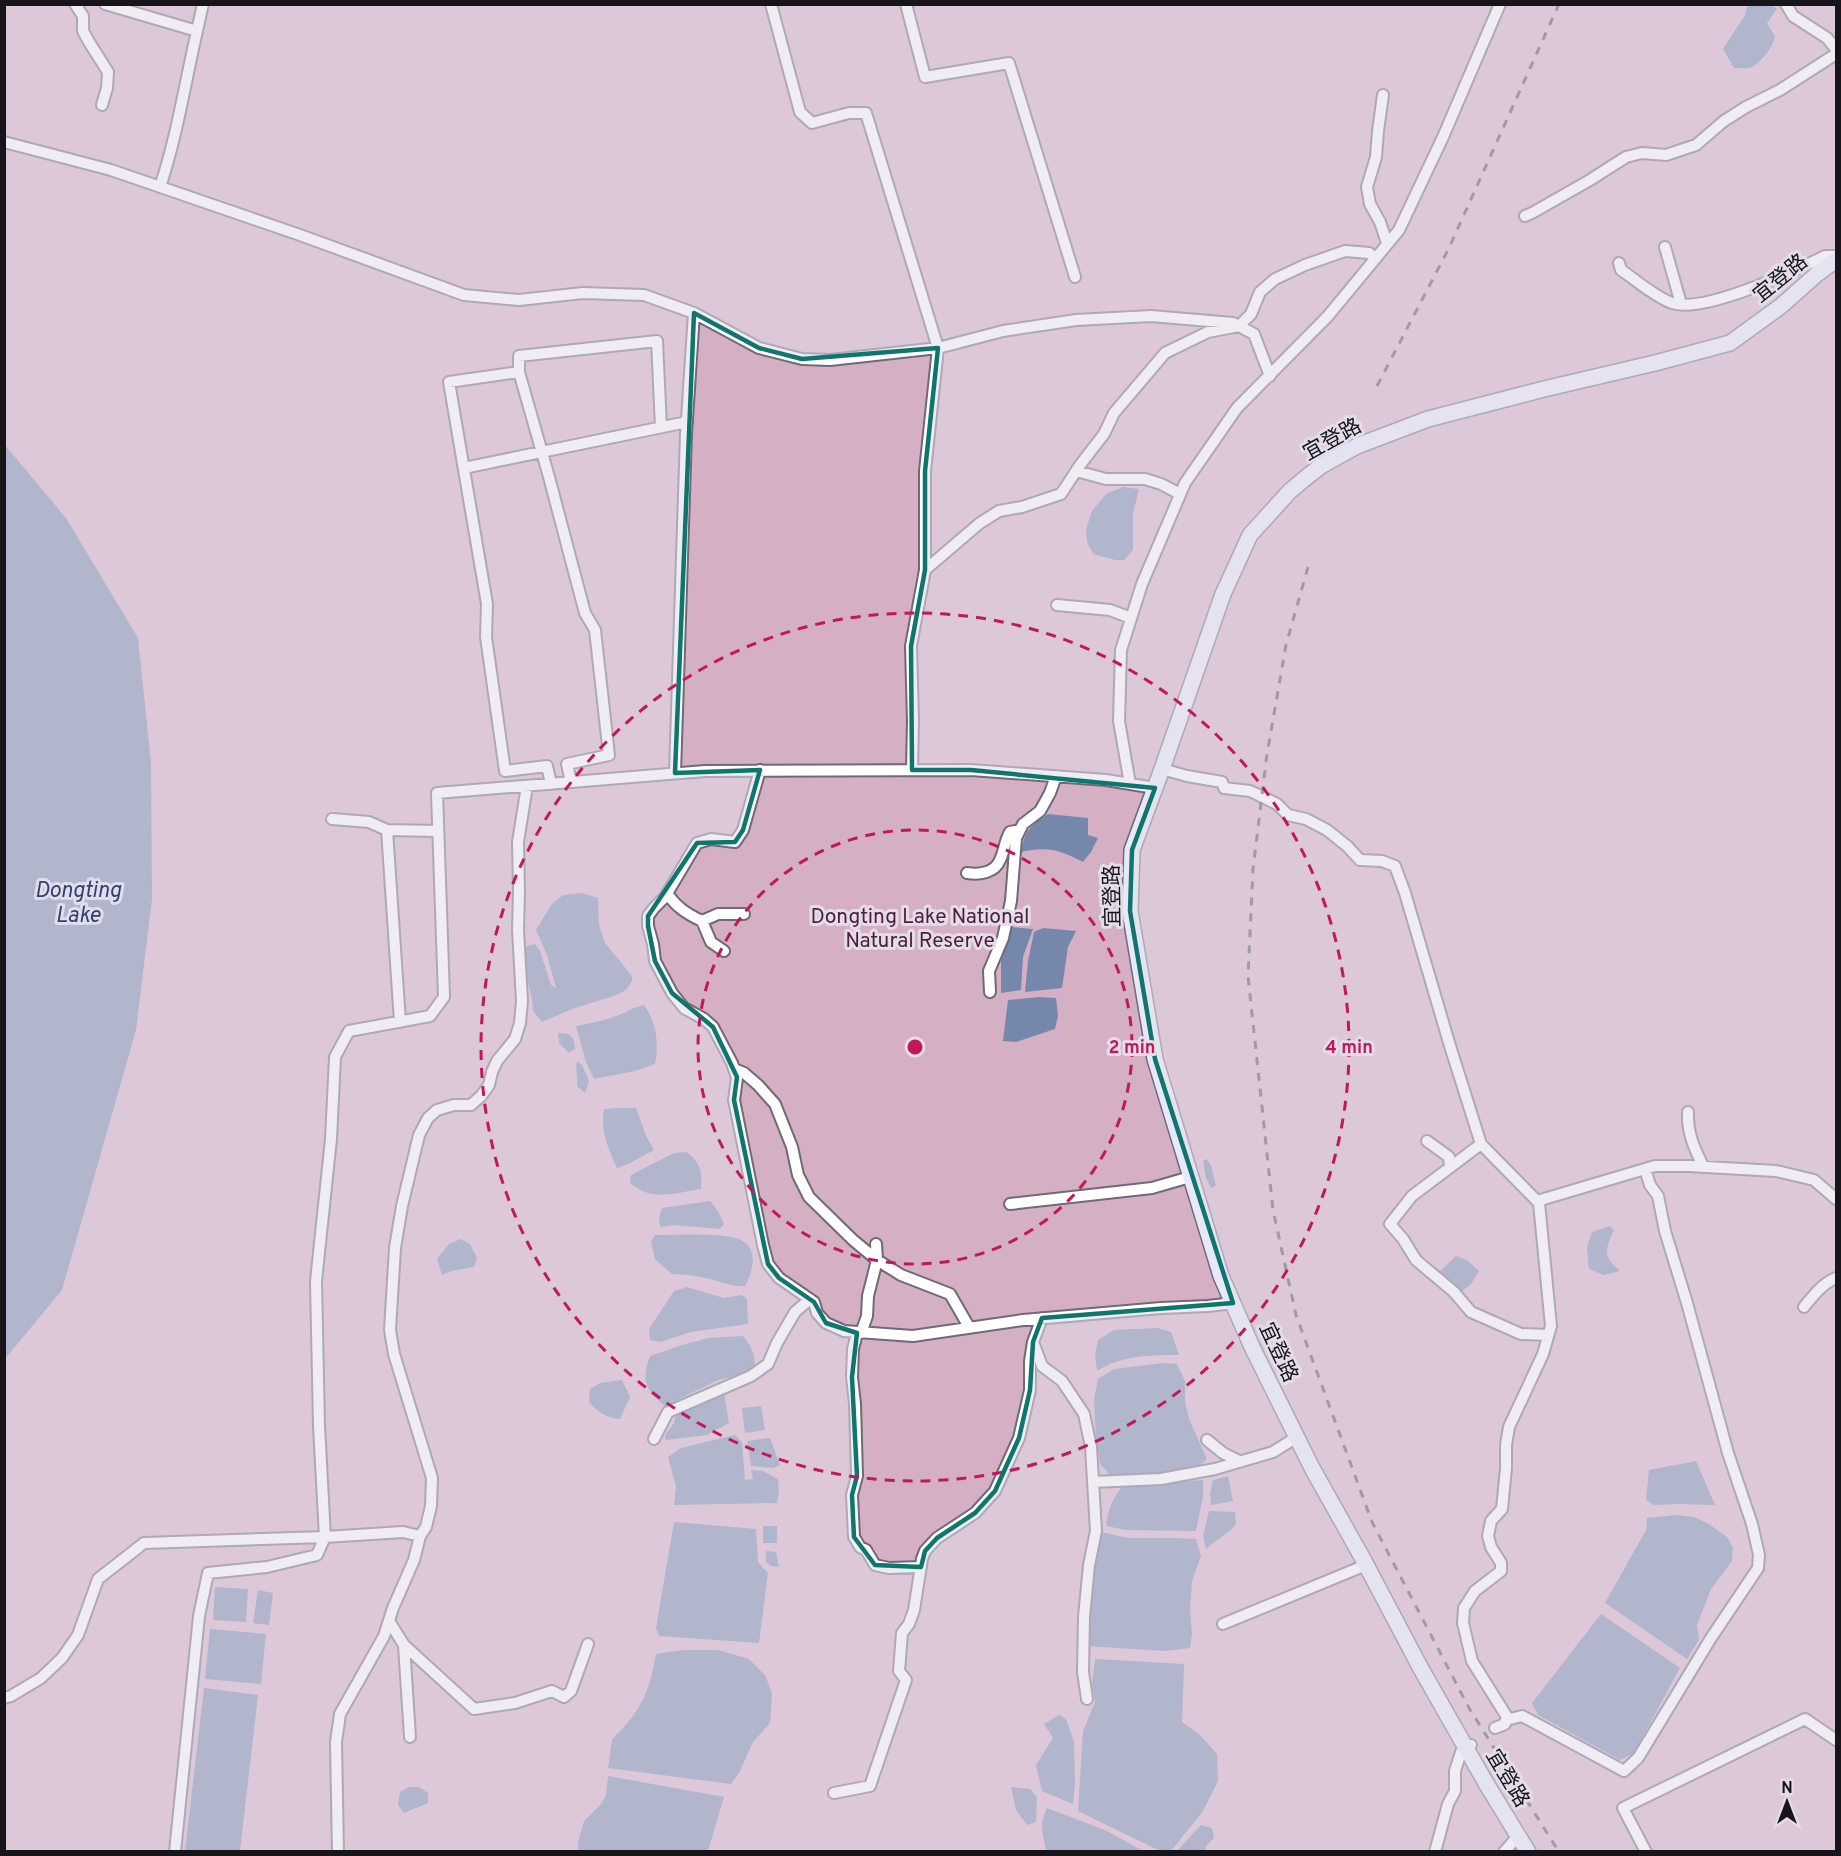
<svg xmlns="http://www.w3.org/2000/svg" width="1841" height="1856" font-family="Overpass,'Noto Sans SC',sans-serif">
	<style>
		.green { fill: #d5b0c5 }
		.water { fill: #7587ab }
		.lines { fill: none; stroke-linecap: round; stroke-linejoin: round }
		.street-tunnel { stroke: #c4bfca; stroke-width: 10; stroke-dasharray: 10 5; stroke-linecap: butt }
		.street-casing { stroke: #6f6a75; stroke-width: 14 }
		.secondary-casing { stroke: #6f6a75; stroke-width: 18 }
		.street { stroke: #fff; stroke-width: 10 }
		.secondary { stroke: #e8e8fb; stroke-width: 15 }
		.rail { stroke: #4f4c52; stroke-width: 3; stroke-dasharray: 8 8; stroke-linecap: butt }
		.marked { fill: none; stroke: #0f766e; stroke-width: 4.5; stroke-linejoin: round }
		.ring { fill: none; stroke: #c2185b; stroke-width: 3; stroke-dasharray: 10 8 }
		.labels { text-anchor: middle; stroke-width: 6; stroke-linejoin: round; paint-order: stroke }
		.street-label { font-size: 21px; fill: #171519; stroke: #e2dde9 }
		.park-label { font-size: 21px; fill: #501d3f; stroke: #e2dde9 }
		.water-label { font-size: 22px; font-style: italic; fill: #2d4374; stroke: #e2dde9 }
		.centre { fill: #c2185b; stroke: #e2dde9; stroke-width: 3 }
		.ring-label { font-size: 18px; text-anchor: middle; font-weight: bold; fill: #c2185b; stroke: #e2dde9; stroke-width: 6; stroke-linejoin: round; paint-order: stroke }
	</style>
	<rect width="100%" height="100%" fill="#e2dde9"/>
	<path class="green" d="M 5,5 L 1836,5 L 1836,1851 L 5,1852 Z"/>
	<path class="water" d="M 1748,4 L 1772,5 L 1777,9 L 1767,23 L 1775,37 C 1773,47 1760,64 1750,68 C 1746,69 1738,68 1734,68 L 1723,49 L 1745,15 Z
		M 5,445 L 66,518 L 138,638 L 151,762 L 152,899 L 136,1030 L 62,1290 L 5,1359 Z
		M 1123,487 L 1139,489 L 1133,514 L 1133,550 L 1124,560 L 1115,560 L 1093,554 L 1087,542 L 1086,529 L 1092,511 L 1106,494 Z
		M 1048,814 L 1088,818 L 1088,835 L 1098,838 L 1091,852 L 1083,862 C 1060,850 1047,846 1021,852 C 1025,830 1030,826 1048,814 Z
		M 582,893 L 598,898 L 599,925 L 605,943 L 632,976 L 632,981 L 626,990 L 614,996 L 572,1009 L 542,1022 L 533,1011 L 532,1000 L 523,957 L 527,946 L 535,944 L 540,951 L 551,985 L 556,988 L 547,955 L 536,930 L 551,905 L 563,895 Z
		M 1012,927 L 1033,929 L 1023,957 L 1021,990 L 1001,993 L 1001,961 Z
		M 1043,928 L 1076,931 L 1068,947 L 1062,988 L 1025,992 L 1028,961 L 1034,932 Z
		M 1039,997 L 1056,998 L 1058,1016 L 1055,1029 L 1016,1042 L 1003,1041 L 1008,1000 Z
		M 644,1005 C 657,1023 659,1043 655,1064 L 635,1071 L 594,1079 L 586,1062 L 576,1026 C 590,1023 603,1021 616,1016 C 626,1013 633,1007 644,1005 Z
		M 558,1033 L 569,1034 L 574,1040 L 575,1049 L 569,1053 L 559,1043 Z
		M 577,1061 L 582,1065 L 589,1081 L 585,1093 L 577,1086 C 578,1077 575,1070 577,1061 Z
		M 616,1108 L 636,1108 L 646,1136 L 654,1150 L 630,1163 L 617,1168 C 608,1148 600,1131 604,1109 Z
		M 687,1152 C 701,1164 702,1171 701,1189 C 674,1193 652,1202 630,1183 L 631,1175 L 674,1153 Z
		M 1207,1159 L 1211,1166 L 1216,1186 L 1211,1188 L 1206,1178 L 1203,1161 Z
		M 710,1201 C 717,1208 720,1215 724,1224 L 720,1229 L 674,1225 L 660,1227 L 659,1217 L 662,1208 Z
		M 1610,1226 L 1614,1230 C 1605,1251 1602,1255 1620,1271 L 1604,1275 L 1589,1269 L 1587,1248 L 1592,1232 Z
		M 655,1235 C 674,1235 725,1232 741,1240 C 759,1249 753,1272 745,1286 L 735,1286 L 706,1278 L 688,1275 L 672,1274 L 655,1259 L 651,1242 Z
		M 461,1239 L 470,1244 L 477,1258 L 474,1267 L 452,1271 L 442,1275 L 437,1259 L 449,1244 Z
		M 1456,1256 L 1467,1260 L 1479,1271 L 1471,1284 L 1461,1292 L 1440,1271 Z
		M 687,1287 L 724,1298 L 741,1295 L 747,1299 L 748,1324 L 691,1332 L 660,1342 L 650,1340 L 649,1329 L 674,1291 Z
		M 1158,1328 L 1171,1332 L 1179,1355 C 1152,1355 1121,1355 1097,1371 L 1095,1355 L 1098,1340 L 1114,1330 Z
		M 743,1336 C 752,1346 755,1355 755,1369 L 739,1375 L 718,1380 L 665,1406 C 645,1391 641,1379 650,1356 L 682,1345 L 709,1338 Z
		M 1163,1363 L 1177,1364 L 1185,1381 L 1185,1401 L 1189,1419 L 1207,1459 L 1197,1468 L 1130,1478 L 1112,1477 L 1100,1464 L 1096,1439 L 1094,1399 L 1098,1379 L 1114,1369 Z
		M 622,1380 L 630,1397 L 620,1419 C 606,1418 598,1412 589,1402 L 590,1389 L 600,1383 Z
		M 724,1393 L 729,1423 L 707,1435 L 666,1440 L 665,1435 L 674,1423 L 676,1415 Z
		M 761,1406 L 765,1430 L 745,1433 L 742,1408 Z
		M 735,1435 L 742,1442 L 745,1480 L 753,1479 L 751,1470 L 763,1471 L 778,1479 L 779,1491 L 777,1503 L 674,1505 L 676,1487 L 668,1457 L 681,1448 Z
		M 770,1438 L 780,1465 L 773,1468 L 751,1466 L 747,1441 Z
		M 1696,1461 L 1715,1505 L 1677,1504 L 1654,1505 L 1646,1500 L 1649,1470 Z
		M 1228,1476 L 1233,1501 L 1211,1505 L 1210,1494 L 1213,1480 Z
		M 1203,1480 L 1203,1497 L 1196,1531 L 1126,1530 L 1106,1526 C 1108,1510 1112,1498 1123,1486 Z
		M 1209,1511 L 1235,1512 L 1236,1524 C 1228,1535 1215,1540 1206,1549 L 1203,1536 Z
		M 1676,1515 L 1694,1517 L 1709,1524 L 1727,1537 L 1733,1548 L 1732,1561 L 1711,1589 L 1697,1625 L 1699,1640 L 1687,1659 L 1605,1603 L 1646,1530 L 1647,1518 Z
		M 674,1522 L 756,1529 L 758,1562 L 768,1573 L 759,1643 L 659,1636 L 656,1628 Z
		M 763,1526 L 777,1526 L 777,1543 L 763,1543 Z
		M 1101,1532 L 1128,1538 L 1178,1538 L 1196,1539 L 1201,1556 L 1192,1581 L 1190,1610 L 1192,1634 L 1190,1648 L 1165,1651 L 1087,1646 L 1086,1626 L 1094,1584 L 1094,1550 Z
		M 766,1551 L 776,1552 L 779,1567 L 771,1566 L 766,1562 Z
		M 215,1587 L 248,1589 L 246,1622 L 213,1620 Z
		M 258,1590 L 273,1593 L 269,1625 L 253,1623 Z
		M 1601,1614 L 1680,1668 L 1634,1753 L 1620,1760 L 1538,1715 L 1532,1703 Z
		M 210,1629 L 266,1634 L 261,1684 L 205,1679 Z
		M 683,1650 L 718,1650 L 749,1659 L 765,1675 L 772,1693 L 770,1723 L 753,1742 L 739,1773 L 731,1784 L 608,1768 L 612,1739 C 641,1712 649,1693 656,1654 Z
		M 1095,1659 L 1184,1664 L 1182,1722 L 1200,1735 L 1217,1754 L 1218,1781 L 1203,1811 L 1171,1851 L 1160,1851 L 1078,1811 L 1083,1731 L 1095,1702 L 1092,1684 Z
		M 204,1688 L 258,1695 L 240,1851 L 185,1851 Z
		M 1059,1715 L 1066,1719 L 1074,1742 L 1075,1784 L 1073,1804 L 1042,1791 L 1036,1765 L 1053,1738 L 1044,1724 Z
		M 608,1776 L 724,1797 L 708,1851 L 578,1851 L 578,1842 L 584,1821 L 601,1804 L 606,1796 Z
		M 409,1787 L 419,1787 L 428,1793 L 428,1803 L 404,1813 L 398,1805 L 400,1792 Z
		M 1011,1787 L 1030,1789 L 1037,1797 L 1036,1822 L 1027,1825 L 1016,1810 Z
		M 1047,1808 L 1107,1831 L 1143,1851 L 1046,1851 C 1043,1831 1038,1828 1047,1808 Z
		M 1201,1825 L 1212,1828 L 1214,1838 L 1206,1846 L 1205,1851 L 1177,1851 Z"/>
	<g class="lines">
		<path class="street-tunnel" d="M 1471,1745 L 1495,1728"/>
		<defs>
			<path id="street" d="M 75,4 L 83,16 L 83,31 L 89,42 L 108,72 L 107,88 L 102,105
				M 105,4 L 197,31 C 185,83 177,136 160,187
				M 771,4 L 800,112 L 812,123 L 849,113 L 866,113 L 938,348 L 925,471 L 925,570 L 911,646 L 913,721 L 912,770
				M 906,4 L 925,77 L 1009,63 L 1075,277
				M 1786,4 L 1793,16 L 1827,38 L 1836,49
				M 197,31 L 203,4
				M 1383,95 L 1378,131 L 1376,157 L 1367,187 L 1370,204 L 1380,222 L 1386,240
				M 4,142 L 111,170 L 300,235 L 464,295 L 519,300 L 583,293 L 644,295 L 694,313 L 686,434 L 675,773
				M 1525,216 L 1532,213 L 1590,180 L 1626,157 L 1642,153 L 1666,155 L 1696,145 L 1724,121 L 1746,107 L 1780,90 L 1836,54
				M 1665,247 L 1681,304
				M 1619,263 L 1621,270 C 1636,280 1655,297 1672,303 C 1703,314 1795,271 1825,256 L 1836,256
				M 694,313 L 759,348 L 802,359 L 830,360 L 938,348 L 1003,331 L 1076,320 L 1151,316 L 1233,323 L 1254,334 L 1270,376
				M 519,372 L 519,356 L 657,341 L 661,427
				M 464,468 L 687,422
				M 1076,471 L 1106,479 L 1145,479 L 1161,484 L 1180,494
				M 925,570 L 980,523 L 999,511 L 1022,507 L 1061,494 L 1080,465 L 1104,434 L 1114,413 L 1165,353 L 1208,332 L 1239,326 L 1251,314 L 1260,292 L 1275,279 L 1305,265 L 1345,251 L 1369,253 L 1376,258
				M 1057,605 L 1110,610 L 1131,618
				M 1162,769 L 1187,776 L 1222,782 L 1224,788 L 1250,791 L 1277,804 L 1288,815 L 1306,819 L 1327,830 L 1347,846 L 1360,860 L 1382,861 L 1395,866 L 1405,893 L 1450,1046 L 1481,1144 L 1539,1203 L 1551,1326 L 1543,1354 L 1509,1427 L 1506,1445 L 1506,1468 L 1502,1509 L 1491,1521 L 1488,1536 L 1491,1547 L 1501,1563 L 1501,1571 L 1475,1591 L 1464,1608 L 1463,1623 L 1472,1661 L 1507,1717 L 1505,1724 L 1495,1728
				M 760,770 L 743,830 L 735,842 L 711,839 L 697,843 L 665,897 L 654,908 L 648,916 L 648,926 L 653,944 L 655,961 L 672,993 L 684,1008 L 704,1019 L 713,1027 L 732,1063 L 737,1078 L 734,1100 L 763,1245 L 768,1264 L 779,1278 L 814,1302 L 817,1313 L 826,1323 L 844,1331 L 913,1336 L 1023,1320 L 1161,1308 L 1208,1306 L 1233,1303
				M 551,784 L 547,766 L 505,771 L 486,637 L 487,604 L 449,382 L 519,372 L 549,477 L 585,613 L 595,630 L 609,755 L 567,764 L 571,782
				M 1130,784 L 1119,721 L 1121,650 L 1142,584 L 1185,483 L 1237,408 L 1328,316 L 1399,230 L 1443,137 L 1500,4
				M 332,819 L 369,822 L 387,830
				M 967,873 C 979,875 995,873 1000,860 C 1005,850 1004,842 1010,832 L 1020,830
				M 667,893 C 676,907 687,914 702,921 L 711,942 L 724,951
				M 702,921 L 718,914 L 744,914
				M 990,992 L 989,971 L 1003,938 L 1011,901 L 1016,838 L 1023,824 L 1040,811 L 1050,793 L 1056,776
				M 400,1022 L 387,830 L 438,831
				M 734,1069 L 744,1073 L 758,1085 L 775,1104 L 792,1147 L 798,1175 L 809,1197 L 853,1240 L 877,1260 L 901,1275 L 950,1294 L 969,1327
				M 1688,1112 C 1687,1132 1694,1148 1703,1166
				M 1427,1141 L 1449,1157 L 1450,1167
				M 1481,1144 L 1412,1196 L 1390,1224 L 1403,1239 L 1416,1260 L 1454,1292 L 1471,1312 L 1521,1334 L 1548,1335
				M 1537,1201 L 1655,1166 L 1689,1166 L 1776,1171 L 1814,1180 L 1836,1199
				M 1010,1204 L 1152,1188 L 1190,1177
				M 1804,1307 C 1813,1296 1823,1283 1836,1278
				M 857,1333 L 853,1349 L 852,1377 L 855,1404 L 857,1476 L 852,1495 L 854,1537 L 860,1547 L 866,1550 L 875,1565 L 889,1568 L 921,1567
				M 861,1333 L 867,1316 L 868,1296 L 877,1260 L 876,1244
				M 1033,1342 L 1042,1366 L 1062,1381 L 1084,1414 L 1091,1447 L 1096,1531 L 1089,1565 L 1084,1617 L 1083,1672 L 1087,1699
				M 654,1439 L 668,1412 L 751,1376 L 768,1364 L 777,1343 L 795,1312 L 810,1299
				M 1207,1440 L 1223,1453 L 1239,1461
				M 1093,1482 L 1161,1479 L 1215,1469 L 1273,1452 L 1297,1437
				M 389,1621 L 404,1645 L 410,1737
				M 1223,1624 L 1366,1565
				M 404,1645 L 474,1709 L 515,1703 L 552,1691 L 564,1697 L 571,1691 L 588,1644
				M 4,1698 L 11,1696 L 41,1678 L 62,1658 L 78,1635 L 98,1579 L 144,1543 L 325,1537 L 403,1532 L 420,1536 L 426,1527 L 431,1506 L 432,1478 L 394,1354 L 390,1330 L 395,1248 L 402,1206 L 419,1135 L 428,1118 L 437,1110 L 454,1105 L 471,1105 L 481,1096 L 489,1085 L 492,1072 L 497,1061 L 515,1039 L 520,1023 L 522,1001 L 518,930 L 519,890 L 518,842 L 527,786
				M 1506,1720 L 1522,1716 L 1624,1771 L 1638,1758 L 1711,1638 L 1758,1568 L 1759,1555 L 1752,1524 L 1728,1453 L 1687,1303 L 1665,1231 L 1658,1196 L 1650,1185 L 1645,1169
				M 834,1793 L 870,1786 L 906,1680 L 899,1671 L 902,1633 L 909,1624 L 914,1610 L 922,1559 L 925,1551 L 937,1538 L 975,1513 L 995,1491 L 1019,1438 L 1030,1390 L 1030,1361 L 1033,1342 L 1042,1318
				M 175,1852 L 199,1616 L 208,1573 L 267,1567 L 317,1555 L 325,1537 L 319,1426 L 316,1281 L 331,1139 L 335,1057 L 349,1031 L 430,1016 L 444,997 L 437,793 L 705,771 L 971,770 L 1106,780 L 1155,788
				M 338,1852 L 336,1742 L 340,1714 L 384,1636 L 393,1608 L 414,1560 L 420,1536
				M 1435,1852 L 1448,1804 L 1455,1791 L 1455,1771 L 1461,1752 L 1471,1745
				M 1504,1852 L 1518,1836
				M 1646,1852 L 1623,1808 L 1805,1719 L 1836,1740"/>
			<path id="secondary" d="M 1528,1852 L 1487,1785 L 1420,1667 L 1363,1559 L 1312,1468 L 1252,1347 L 1221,1276 L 1155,1059 L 1130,911 L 1132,850 L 1162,769 L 1223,594 L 1250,535 L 1290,491 L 1308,476 L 1321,466 L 1357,446 L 1428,419 L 1544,389 L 1655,363 L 1730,343 L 1781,306 L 1817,274 L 1836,260"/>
		</defs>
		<use href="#street" class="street-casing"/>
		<use href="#secondary" class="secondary-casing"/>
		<use href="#street" class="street"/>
		<use href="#secondary" class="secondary"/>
		<path class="rail" d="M 1377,386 L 1449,248 L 1559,4
			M 1308,567 L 1286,645 L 1267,754 L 1253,869 L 1248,976 L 1273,1210 L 1296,1315 L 1372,1522 L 1469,1708 L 1559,1852"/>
	</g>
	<path d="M0 0H1841V1856H0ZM 694,313 L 759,348 L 802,359 L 938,348 L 925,471 L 925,570 L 911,646 L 912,770 L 971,770 L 1155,788 L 1132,850 L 1130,911 L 1155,1059 L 1233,1303 L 1042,1318 L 1033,1342 L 1030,1390 L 1019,1438 L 995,1491 L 975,1513 L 937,1538 L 925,1551 L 921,1567 L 875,1565 L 854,1537 L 852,1495 L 857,1476 L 852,1377 L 857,1333 L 826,1323 L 814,1302 L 779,1278 L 768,1264 L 734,1100 L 737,1077 L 713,1027 L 672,993 L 655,961 L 648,926 L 648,916 L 697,843 L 735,842 L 743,830 L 760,770 L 675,773 Z" fill="#e2dde9" fill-opacity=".55" fill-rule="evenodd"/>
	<path class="marked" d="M 694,313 L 759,348 L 802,359 L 938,348 L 925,471 L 925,570 L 911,646 L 912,770 L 971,770 L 1155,788 L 1132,850 L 1130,911 L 1155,1059 L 1233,1303 L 1042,1318 L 1033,1342 L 1030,1390 L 1019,1438 L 995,1491 L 975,1513 L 937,1538 L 925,1551 L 921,1567 L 875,1565 L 854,1537 L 852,1495 L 857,1476 L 852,1377 L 857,1333 L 826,1323 L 814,1302 L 779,1278 L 768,1264 L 734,1100 L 737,1077 L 713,1027 L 672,993 L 655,961 L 648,926 L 648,916 L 697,843 L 735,842 L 743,830 L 760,770 L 675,773 Z"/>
	<g class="ring">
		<circle cx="915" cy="1047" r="217"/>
		<circle cx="915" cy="1047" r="434"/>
	</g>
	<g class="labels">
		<g class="street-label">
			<text transform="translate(1780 278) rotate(-39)" y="7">宜登路</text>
			<text transform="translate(1332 439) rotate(-29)" y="7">宜登路</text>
			<text transform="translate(1112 896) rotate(-91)" y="7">宜登路</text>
			<text transform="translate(1279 1352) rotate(65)" y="7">宜登路</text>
			<text transform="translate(1508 1778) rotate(59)" y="7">宜登路</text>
		</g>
		<g class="park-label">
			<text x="920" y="923">Dongting Lake National<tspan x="920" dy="24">Natural Reserve</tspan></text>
		</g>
		<g class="water-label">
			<text x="78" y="897">Dongting<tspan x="78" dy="25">Lake</tspan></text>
		</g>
	</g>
	<circle cx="915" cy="1047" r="9" class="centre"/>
	<g class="ring-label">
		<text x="1132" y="1053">2 min</text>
		<text x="1349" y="1053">4 min</text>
	</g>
	<rect width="1841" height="1856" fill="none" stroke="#171519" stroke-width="12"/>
	<g transform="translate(1787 1802)" stroke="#e2dde9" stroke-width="4.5" paint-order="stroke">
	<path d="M0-4.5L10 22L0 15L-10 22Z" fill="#171519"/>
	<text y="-9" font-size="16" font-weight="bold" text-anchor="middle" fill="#171519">N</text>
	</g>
</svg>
